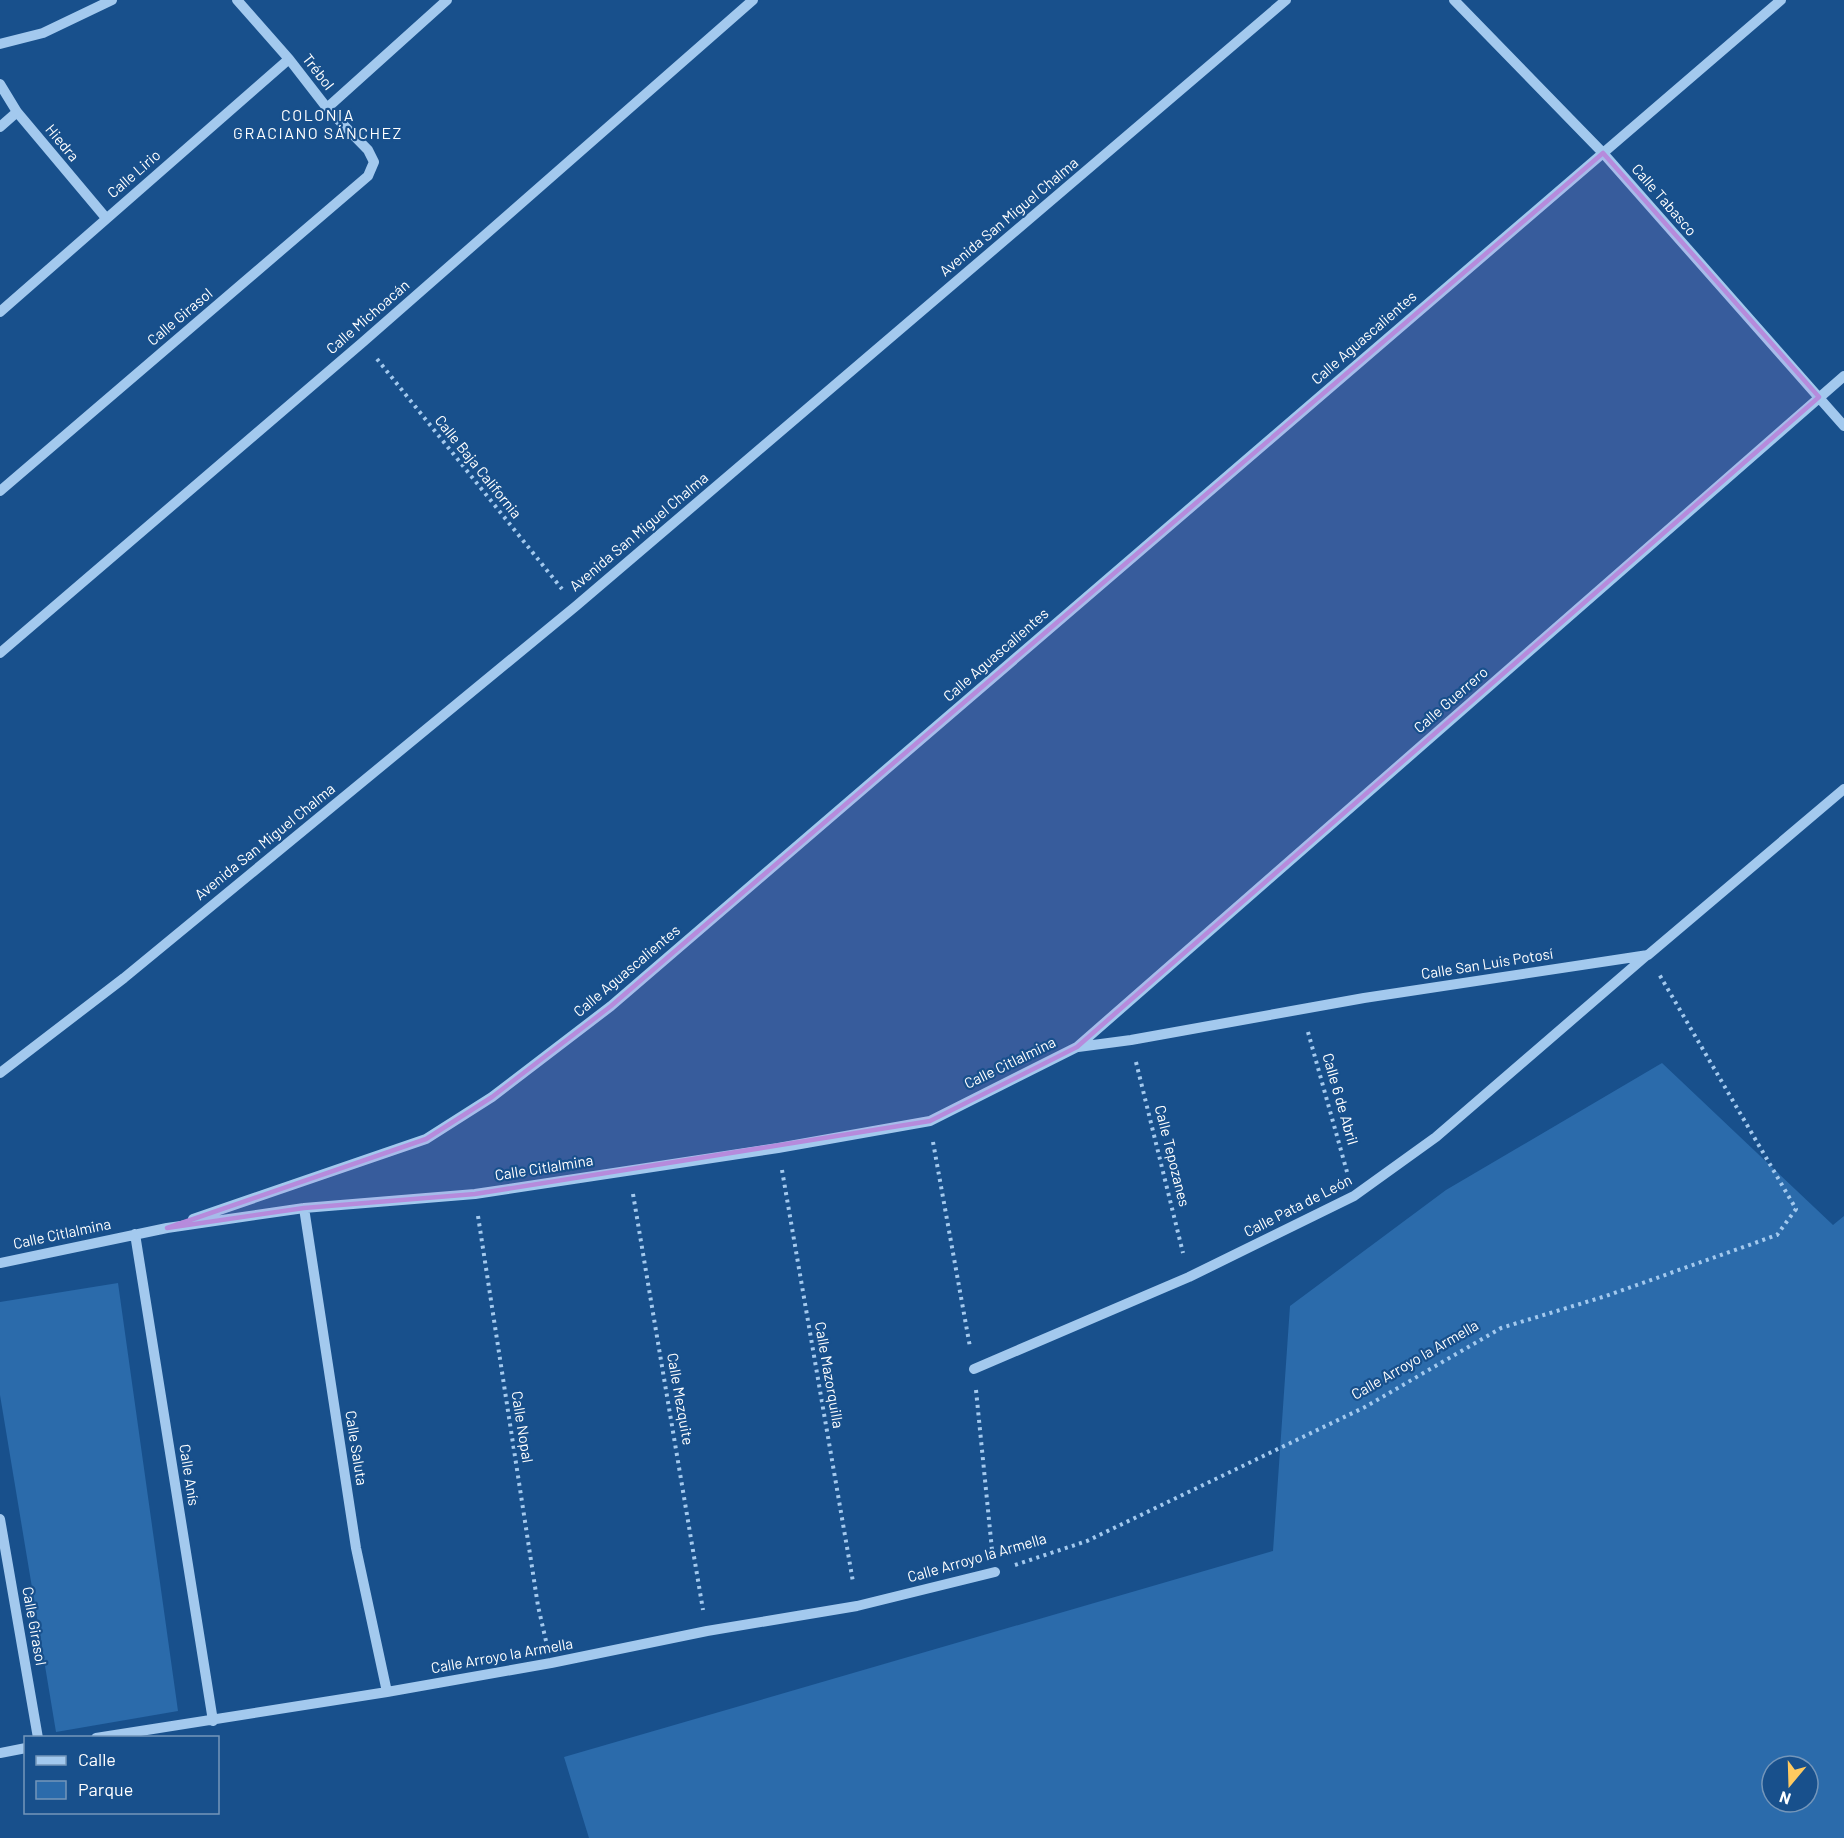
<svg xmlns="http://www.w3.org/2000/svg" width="1844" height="1838" font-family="Barlow,sans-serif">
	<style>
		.green { fill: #2b6bab; fill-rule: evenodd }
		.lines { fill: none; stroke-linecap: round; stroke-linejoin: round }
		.path { stroke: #a3c9ee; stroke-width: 4; stroke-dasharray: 3 4.5; stroke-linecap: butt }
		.minor { stroke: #a3c9ee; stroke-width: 10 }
		.marked { fill: #b68bdc; fill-opacity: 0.2; stroke: #b68bdc; stroke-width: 4.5; stroke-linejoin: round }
		.labels { text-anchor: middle; stroke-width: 4.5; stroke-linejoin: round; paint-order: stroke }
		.street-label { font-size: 15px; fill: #fff; stroke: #18508c }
		.neighbourhood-label { font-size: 16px; letter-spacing: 1.5px; fill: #fff; stroke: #18508c }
	</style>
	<rect width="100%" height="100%" fill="#18508c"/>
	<path class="green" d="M 1662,1063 L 1833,1225 L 1844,1216 L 1844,1838 L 589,1838 L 564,1757 L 1273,1551 L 1290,1306 L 1446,1190 ZM 1772,1766 L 1808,1766 L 1808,1802 L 1772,1802 Z
		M 118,1283 L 178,1711 L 56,1732 L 0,1395 L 0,1302 Z"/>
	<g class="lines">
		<path class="path" d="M 377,359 L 562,589
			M 1308,1032 L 1347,1172
			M 1136,1062 L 1183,1253
			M 933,1142 L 970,1347
			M 782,1170 L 853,1582
			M 633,1194 L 703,1610
			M 478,1216 L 538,1606 L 546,1641
			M 976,1390 L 992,1550
			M 1015,1565 L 1087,1541 L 1365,1407 L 1501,1328 L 1606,1296 L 1777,1235 L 1796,1209 L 1659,974"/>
		<path class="minor" d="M 1454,0 L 1603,153 L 1844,426
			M 0,44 L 43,33 L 112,0
			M 0,84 L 17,112 L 106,218
			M 327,108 L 447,0
			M 0,127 L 17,112
			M 0,312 L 289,59
			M 0,491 L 368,176 L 374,162 L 368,150 L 327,108 L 289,59 L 237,0
			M 0,653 L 363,342 L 753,0
			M 1078,1047 L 1131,1040 L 1364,998 L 1648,955 L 1844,789
			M 0,1073 L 124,978 L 576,606 L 1286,0
			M 304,1208 L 356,1548 L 387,1692
			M 193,1219 L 426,1139 L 492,1097 L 611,1006 L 1781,0
			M 135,1234 L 213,1721
			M 0,1263 L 167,1228 L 304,1208 L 475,1194 L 778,1148 L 930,1121 L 1077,1047 L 1844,376
			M 974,1369 L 1189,1277 L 1354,1196 L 1436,1137 L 1647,955
			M 0,1519 L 38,1738
			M 96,1738 L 387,1692 L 551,1663 L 707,1631 L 857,1606 L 995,1572
			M 0,1753 L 26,1748"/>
	</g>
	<path class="marked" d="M 1603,153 L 1819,397 L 1077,1047 L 930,1121 L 475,1194 L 304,1208 L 167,1228 L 426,1139 L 492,1097 L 611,1006 Z"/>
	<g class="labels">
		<g class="street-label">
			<text transform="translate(318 72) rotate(52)" y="5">Trébol</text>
			<text transform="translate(62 143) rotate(50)" y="5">Hiedra</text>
			<text transform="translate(134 174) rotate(-41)" y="5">Calle Lirio</text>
			<text transform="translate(1664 200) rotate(49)" y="5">Calle Tabasco</text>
			<text transform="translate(1009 217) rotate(-40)" y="5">Avenida San Miguel Chalma</text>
			<text transform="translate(180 317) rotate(-40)" y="5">Calle Girasol</text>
			<text transform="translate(368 317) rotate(-41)" y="5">Calle Michoacán</text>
			<text transform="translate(1364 338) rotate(-41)" y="5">Calle Aguascalientes</text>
			<text transform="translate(478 467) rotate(51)" y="5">Calle Baja California</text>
			<text transform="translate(639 532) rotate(-40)" y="5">Avenida San Miguel Chalma</text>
			<text transform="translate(996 655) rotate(-41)" y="5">Calle Aguascalientes</text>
			<text transform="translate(1451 700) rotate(-41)" y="5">Calle Guerrero</text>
			<text transform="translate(265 842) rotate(-39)" y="5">Avenida San Miguel Chalma</text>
			<text transform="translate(1487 964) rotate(-9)" y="5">Calle San Luis Potosí</text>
			<text transform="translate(627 971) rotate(-40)" y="5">Calle Aguascalientes</text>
			<text transform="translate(1010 1063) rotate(-26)" y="5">Calle Citlalmina</text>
			<text transform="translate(1340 1099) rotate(74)" y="5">Calle 6 de Abril</text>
			<text transform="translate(1172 1156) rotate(76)" y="5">Calle Tepozanes</text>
			<text transform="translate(544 1168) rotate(-9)" y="5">Calle Citlalmina</text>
			<text transform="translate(1298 1206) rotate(-27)" y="5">Calle Pata de León</text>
			<text transform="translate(62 1234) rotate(-12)" y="5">Calle Citlalmina</text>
			<text transform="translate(1415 1360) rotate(-30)" y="5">Calle Arroyo la Armella</text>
			<text transform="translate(829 1375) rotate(80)" y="5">Calle Mazorquilla</text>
			<text transform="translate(680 1399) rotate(80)" y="5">Calle Mezquite</text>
			<text transform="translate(522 1427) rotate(81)" y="5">Calle Nopal</text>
			<text transform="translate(356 1448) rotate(81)" y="5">Calle Saluta</text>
			<text transform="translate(189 1475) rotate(81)" y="5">Calle Anís</text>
			<text transform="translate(977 1558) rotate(-16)" y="5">Calle Arroyo la Armella</text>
			<text transform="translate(34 1626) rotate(80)" y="5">Calle Girasol</text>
			<text transform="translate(502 1656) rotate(-10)" y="5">Calle Arroyo la Armella</text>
		</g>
		<g class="neighbourhood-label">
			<text x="318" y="121">COLONIA<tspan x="318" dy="18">GRACIANO SÁNCHEZ</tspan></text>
		</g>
	</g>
	<rect x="24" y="1736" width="195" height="78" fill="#18508c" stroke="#7496ba" stroke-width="1.5"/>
	<rect x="36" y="1756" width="30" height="9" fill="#a3c9ee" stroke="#7496ba" stroke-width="1.5"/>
	<text x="78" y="1766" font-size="18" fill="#ffffff">Calle</text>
	<rect x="36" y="1781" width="30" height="18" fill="#2b6bab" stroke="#7496ba" stroke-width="1.5"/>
	<text x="78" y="1796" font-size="18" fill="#ffffff">Parque</text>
	<g transform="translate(1790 1784) rotate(199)"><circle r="28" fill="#18508c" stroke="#7496ba" stroke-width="1.5"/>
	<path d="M0-4.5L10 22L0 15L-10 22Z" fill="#ffca60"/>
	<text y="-9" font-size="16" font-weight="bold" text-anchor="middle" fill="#ffffff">N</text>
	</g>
</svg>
